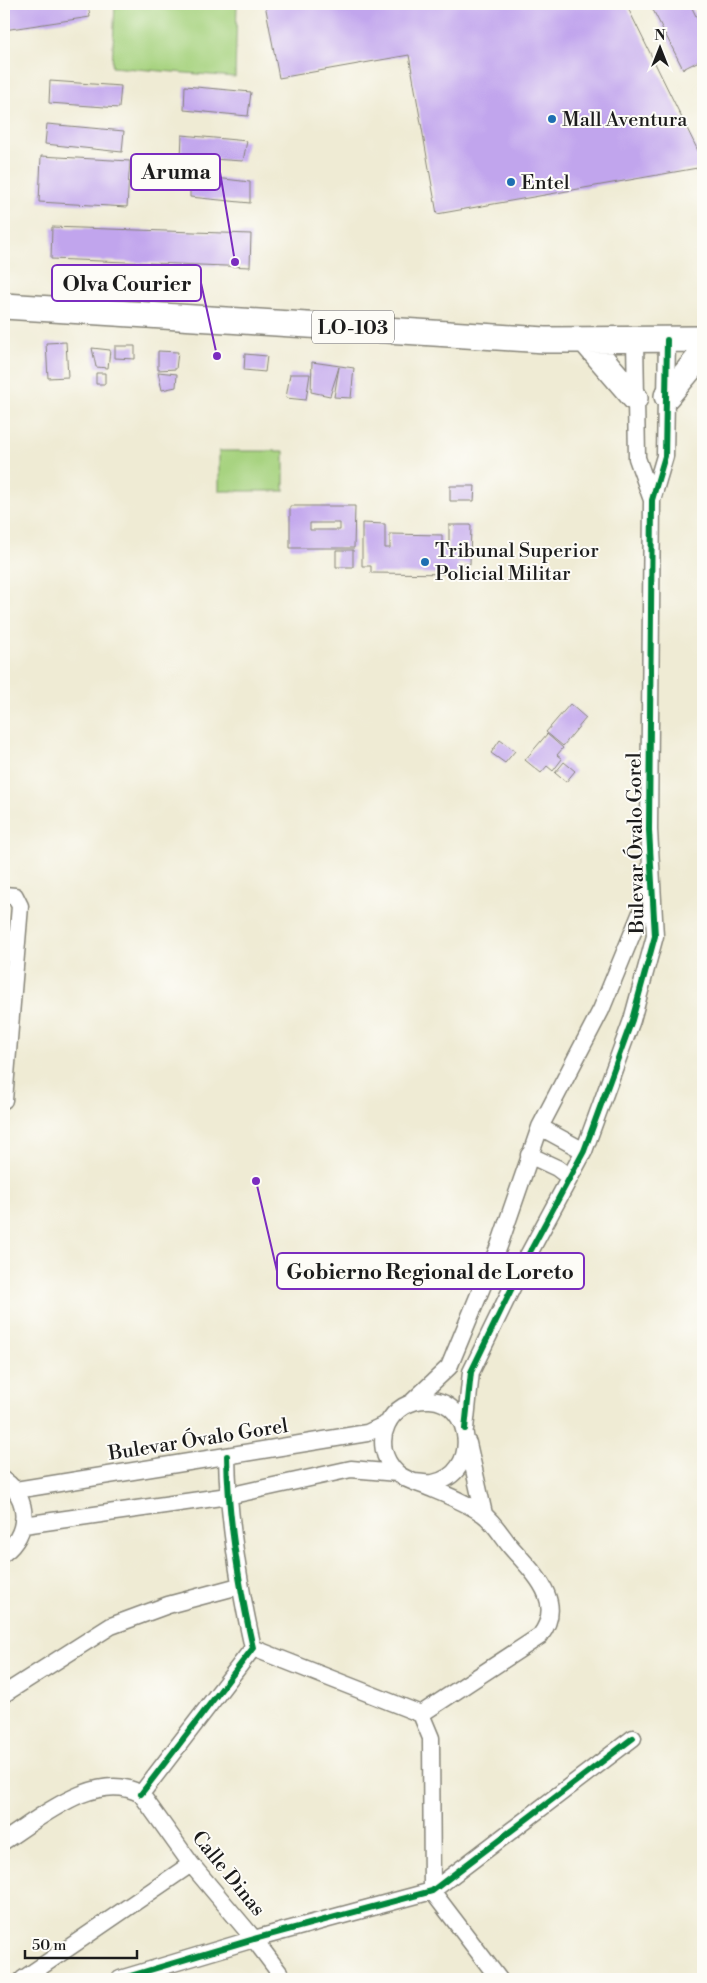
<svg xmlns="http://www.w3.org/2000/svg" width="707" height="1983" font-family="'Libre Bodoni',serif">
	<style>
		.green { fill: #a7d380; stroke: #62784e }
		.building { fill: #c1a5ed; fill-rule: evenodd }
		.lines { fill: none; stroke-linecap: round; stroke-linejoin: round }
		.minor-casing { stroke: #868478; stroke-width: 19 }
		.primary-casing { stroke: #868478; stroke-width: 28 }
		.minor { stroke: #fff; stroke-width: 16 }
		.primary { stroke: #fff; stroke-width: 25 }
		.cycleway-casing { stroke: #fdfcf7; stroke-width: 9 }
		.cycleway { stroke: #00873e; stroke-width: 6 }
		.poi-dot { fill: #1f6fb2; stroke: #fdfcf7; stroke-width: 2 }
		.labels { text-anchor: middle; stroke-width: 4; stroke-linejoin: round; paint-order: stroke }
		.shield { fill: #fdfcf7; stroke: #605f5e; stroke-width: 1 }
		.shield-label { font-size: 19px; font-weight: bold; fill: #1c1c1c }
		.poi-label { font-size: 20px; fill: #1c1c1c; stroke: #fdfcf7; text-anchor: start }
		.street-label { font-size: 20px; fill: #1c1c1c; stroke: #fdfcf7 }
		.leader { fill: none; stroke: #7b2cbf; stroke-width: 2 }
		.callout-dot { fill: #7b2cbf; stroke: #fdfcf7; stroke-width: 2 }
		.callout { fill: #fdfcf7; stroke: #7b2cbf; stroke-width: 2 }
		.callout-label { font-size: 21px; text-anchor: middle; font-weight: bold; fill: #1c1c1c }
	</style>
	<rect width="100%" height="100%" fill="#fdfcf7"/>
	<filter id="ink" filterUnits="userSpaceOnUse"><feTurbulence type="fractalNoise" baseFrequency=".02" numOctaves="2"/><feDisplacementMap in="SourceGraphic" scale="10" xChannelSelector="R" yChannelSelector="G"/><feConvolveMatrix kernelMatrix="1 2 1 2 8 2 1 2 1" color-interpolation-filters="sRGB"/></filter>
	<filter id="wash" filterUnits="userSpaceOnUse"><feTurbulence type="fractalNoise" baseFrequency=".0096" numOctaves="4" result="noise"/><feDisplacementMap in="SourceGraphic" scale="20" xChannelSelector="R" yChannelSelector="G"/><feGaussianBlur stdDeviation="1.12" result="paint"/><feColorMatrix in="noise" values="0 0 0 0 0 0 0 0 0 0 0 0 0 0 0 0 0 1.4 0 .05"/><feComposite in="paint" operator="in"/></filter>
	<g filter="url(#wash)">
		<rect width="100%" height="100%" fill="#efebd4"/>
		<path class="green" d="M 115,4 L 237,4 L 235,77 L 112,67 Z
			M 219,451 L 284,451 L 284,491 L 219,491 Z"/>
		<g id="blocks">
			<path class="building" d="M 4,4 L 88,4 L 90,17 L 4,30 Z
				M 265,4 L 626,4 L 703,161 L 703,167 L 437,214 L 409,55 L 279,78 Z
				M 650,4 L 690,4 L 703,30 L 703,59 L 683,69 Z
				M 50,81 L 121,86 L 119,108 L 49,103 Z
				M 185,86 L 251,92 L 248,116 L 184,110 Z
				M 47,124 L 124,131 L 122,152 L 45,144 Z
				M 182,135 L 247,141 L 243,161 L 181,157 Z
				M 41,156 L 130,161 L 127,207 L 39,202 Z
				M 190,175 L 250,182 L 250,203 L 190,197 Z
				M 52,227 L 251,234 L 250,267 L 51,259 Z
				M 66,342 L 68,377 L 48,378 L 46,343 Z
				M 115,346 L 135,346 L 135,359 L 115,358 Z
				M 92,348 L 110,350 L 108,368 L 96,367 Z
				M 158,351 L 178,352 L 176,369 L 158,370 Z
				M 245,354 L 267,356 L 265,372 L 244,370 Z
				M 312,362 L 354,368 L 351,398 L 334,397 L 339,367 L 330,396 L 311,392 Z
				M 158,372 L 177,374 L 176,387 L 162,390 Z
				M 96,373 L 105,373 L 105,384 L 96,384 Z
				M 290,374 L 310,374 L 306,400 L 286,398 Z
				M 450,486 L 475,486 L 474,501 L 450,501 Z
				M 290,506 L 355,506 L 354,548 L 290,548 ZM 310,523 L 340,523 L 340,530 L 310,530 Z
				M 362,523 L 385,524 L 385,548 L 390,548 L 390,534 L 442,535 L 442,548 L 449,548 L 449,525 L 471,525 L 470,564 L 458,564 L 458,574 L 371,573 L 371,566 L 362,566 Z
				M 336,550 L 353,550 L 353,567 L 336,567 Z
				M 570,704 L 586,718 L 563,746 L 546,732 Z
				M 547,734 L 563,748 L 557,755 L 562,759 L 553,771 L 547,766 L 541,773 L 525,760 Z
				M 500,740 L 515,751 L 505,763 L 491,753 Z
				M 564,762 L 575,771 L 566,782 L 555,773 Z"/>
		</g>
	</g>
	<g filter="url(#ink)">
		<use href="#blocks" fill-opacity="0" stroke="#868478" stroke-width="1"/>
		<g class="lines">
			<defs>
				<path id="minor" d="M 635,340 L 637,458 L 652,500
					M 4,895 L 15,896 L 20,906 L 4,1100
					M 540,1127 L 584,1151
					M 529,1155 L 557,1168 L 569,1177
					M 413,1401 L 449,1367 L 499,1246 L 540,1127 L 601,1010 L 651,888
					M 465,1429 L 471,1372 L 525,1261 L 584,1151 L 632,1020 L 655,936 L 649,830 L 652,500 L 665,456 L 667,340
					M 468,1443 L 484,1514
					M 4,1480 C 31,1499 29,1534 4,1553
					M 414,1482 C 420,1482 427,1484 433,1483 C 481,1474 473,1402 430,1400 C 389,1398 367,1444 397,1473 C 404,1479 416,1483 425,1486 C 444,1494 466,1502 483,1514 C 493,1521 502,1536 510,1546 C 532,1572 567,1601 540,1636 L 421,1714
					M 16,1490 L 367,1433 L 386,1424
					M 24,1525 L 228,1496 L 351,1469 L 397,1473
					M 253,1648 L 421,1714 L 431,1738 L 432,1891 L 499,1979
					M 4,1694 L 111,1626 L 168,1605 L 239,1586
					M 141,1794 L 253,1648 C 239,1585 228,1521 227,1456
					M 4,1841 C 40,1818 97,1769 141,1794 L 191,1864 L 254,1939 L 284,1979
					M 23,1979 L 191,1864
					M 120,1979 L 254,1939 L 432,1891 L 633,1738"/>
				<path id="primary" d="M 4,306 L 545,340 L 703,339
					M 585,340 L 635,398
					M 667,396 L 703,353"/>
			</defs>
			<use href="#minor" class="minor-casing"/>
			<use href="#primary" class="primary-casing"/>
			<use href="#minor" class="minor"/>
			<use href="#primary" class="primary"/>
			<defs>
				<path id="cycleway" d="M 465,1429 L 471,1372 L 525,1261 L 584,1151 L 632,1020 L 655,936 L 649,830 L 652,500 L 665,456 L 667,340
					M 141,1794 L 253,1648 C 239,1585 228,1521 227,1456
					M 120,1979 L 254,1939 L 432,1891 L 633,1738"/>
			</defs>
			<use href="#cycleway" class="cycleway-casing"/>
			<use href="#cycleway" class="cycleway"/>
		</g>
	</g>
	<g class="poi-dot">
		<circle cx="552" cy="119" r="5"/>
		<circle cx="511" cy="182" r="5"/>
		<circle cx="425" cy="562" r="5"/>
	</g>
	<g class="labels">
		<rect class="shield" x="312" y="310.5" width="82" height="33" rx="4"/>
		<g class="shield-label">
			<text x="353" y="334">LO-103</text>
		</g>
		<g class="poi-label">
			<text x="562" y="126">Mall Aventura</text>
			<text x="521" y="189">Entel</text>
			<text x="435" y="557">Tribunal Superior<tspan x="435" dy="23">Policial Militar</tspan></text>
		</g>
		<g class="street-label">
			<text transform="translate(635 843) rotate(-91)" y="7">Bulevar Óvalo Gorel</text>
			<text transform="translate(198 1439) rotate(-9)" y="7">Bulevar Óvalo Gorel</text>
			<text transform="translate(229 1873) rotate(51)" y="7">Calle Dinas</text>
		</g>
	</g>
	<path class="leader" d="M235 262L220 172M217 356L201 283M256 1181L277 1271"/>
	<g class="callout-dot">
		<circle cx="235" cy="262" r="5"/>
		<circle cx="217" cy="356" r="5"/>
		<circle cx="256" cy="1181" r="5"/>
	</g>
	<g class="callout">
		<rect x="131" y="154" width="89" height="36" rx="5"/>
		<rect x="52" y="265" width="149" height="36" rx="5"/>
		<rect x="277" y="1253" width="307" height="36" rx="5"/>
	</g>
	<g class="callout-label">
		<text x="176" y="179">Aruma</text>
		<text x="127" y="291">Olva Courier</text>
		<text x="430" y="1279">Gobierno Regional de Loreto</text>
	</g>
	<rect width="707" height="1983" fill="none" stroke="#fdfcf7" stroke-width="20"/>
	<g transform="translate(660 48)" stroke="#fdfcf7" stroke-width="4" paint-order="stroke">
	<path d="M0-4L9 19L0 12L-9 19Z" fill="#1c1c1c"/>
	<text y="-8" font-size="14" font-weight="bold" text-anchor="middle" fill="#1c1c1c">N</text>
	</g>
	<path d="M25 1950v8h112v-8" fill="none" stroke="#1c1c1c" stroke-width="2.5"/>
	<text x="32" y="1950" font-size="15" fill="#1c1c1c" stroke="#fdfcf7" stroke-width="4" paint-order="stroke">50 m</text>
</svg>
